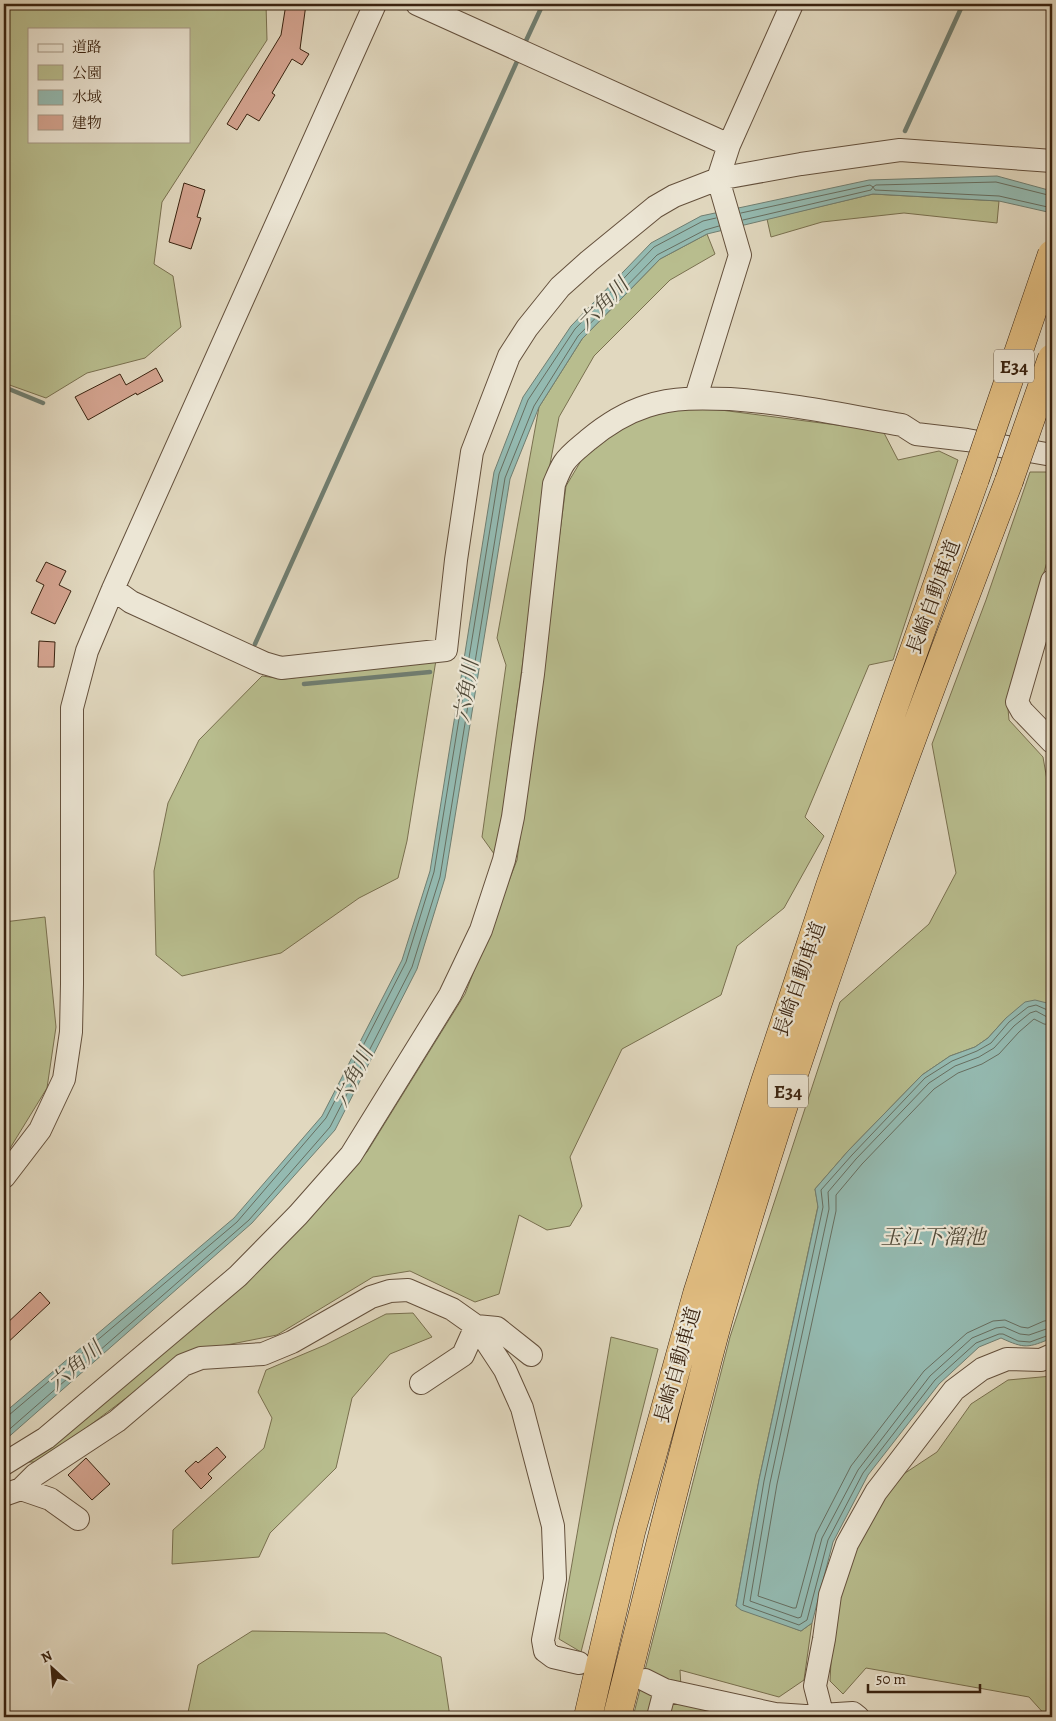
<svg xmlns="http://www.w3.org/2000/svg" width="1056" height="1721" font-family="Alegreya,'Noto Serif JP',serif">
	<style>
		.green { fill: #b8bd8e; stroke: #79704f; fill-rule: evenodd }
		.water { fill: #94bab1; stroke: #707e71 }
		.lines { fill: none; stroke-linecap: round; stroke-linejoin: round }
		.shore { stroke: #676e60; stroke-width: 1 }
		.stream { stroke: #707e71; stroke-width: 4.5 }
		.building { fill: #d3a38f; stroke: #3a2310 }
		.minor-casing { stroke: #64503c; stroke-width: 24 }
		.highway-casing { stroke: #3a2310; stroke-width: 29 }
		.minor { stroke: #ece6d5; stroke-width: 22 }
		.highway { stroke: #e0bc80; stroke-width: 28 }
		.highway-bridge-casing { stroke: #3a2310; stroke-width: 29; stroke-linecap: butt }
		.highway-bridge { stroke: #e0bc80; stroke-width: 28 }
		.labels { text-anchor: middle; stroke-width: 4.5; stroke-linejoin: round; paint-order: stroke }
		.shield { fill: #ece6d5; stroke: #6f5e4b; stroke-width: 1 }
		.shield-label { font-size: 19px; font-weight: bold; fill: #3a2310 }
		.street-label { font-size: 20px; fill: #3a2310; stroke: #ece6d5 }
		.water-label { font-size: 21px; font-style: italic; fill: #504938; stroke: #ece6d5 }
	</style>
	<rect width="100%" height="100%" fill="#e1d8bf"/>
	<filter id="stains"><feTurbulence type="fractalNoise" baseFrequency=".004" numOctaves="4"/><feColorMatrix values="0 0 0 0 .2 0 0 0 0 .09 0 0 0 0 .02 0 0 0 .5 -.17"/></filter>
	<radialGradient id="worn" r=".72"><stop offset=".6" stop-color="#630" stop-opacity="0"/><stop offset="1" stop-color="#630" stop-opacity=".3"/></radialGradient>
	<path class="green" d="M 4,4 L 266,4 L 267,40 L 162,202 L 154,264 L 173,276 L 181,327 L 145,358 L 87,373 L 46,398 L 4,383 ZM 29,29 L 189,29 L 189,141 L 29,141 Z
		M 873,194 L 999,201 L 997,223 L 904,213 L 822,222 L 771,237 L 767,219 Z
		M 707,234 L 715,254 L 670,280 L 594,356 L 559,417 L 546,485 L 497,858 L 482,837 L 506,665 L 497,638 L 539,407 L 582,339 L 660,259 Z
		M 682,405 L 883,431 L 898,460 L 939,451 L 958,460 L 893,660 L 869,665 L 805,817 L 824,836 L 784,908 L 737,946 L 721,995 L 622,1049 L 570,1157 L 582,1206 L 570,1226 L 547,1230 L 519,1215 L 499,1294 L 475,1302 L 410,1271 L 373,1277 L 277,1335 L 186,1353 L 41,1462 L 26,1462 L 266,1264 L 367,1152 L 465,994 L 517,860 L 566,486 L 588,449 L 630,420 Z
		M 1030,472 L 1050,472 L 1052,474 L 1052,545 L 1007,698 L 1009,720 L 1043,757 L 1052,809 L 1052,1009 L 1047,1003 L 1006,1018 L 988,1038 L 975,1047 L 950,1056 L 922,1075 L 848,1151 L 815,1189 L 818,1206 L 759,1480 L 736,1606 L 801,1631 L 812,1623 L 804,1680 L 779,1697 L 680,1670 L 682,1704 L 737,1717 L 633,1717 L 730,1337 L 840,1002 L 929,924 L 956,873 L 932,744 L 986,600 Z
		M 436,660 L 407,841 L 398,878 L 359,898 L 281,953 L 182,976 L 156,955 L 154,871 L 168,803 L 199,740 L 262,676 L 284,679 Z
		M 45,917 L 56,1027 L 47,1088 L 4,1158 L 4,922 Z
		M 413,1313 L 432,1337 L 390,1354 L 352,1398 L 336,1468 L 270,1533 L 259,1557 L 172,1564 L 173,1530 L 264,1448 L 272,1418 L 258,1392 L 266,1370 L 325,1345 L 386,1314 Z
		M 611,1337 L 658,1349 L 581,1652 L 559,1639 Z
		M 1052,1376 L 1052,1717 L 1047,1717 L 1029,1697 L 866,1668 L 843,1694 L 830,1681 L 833,1622 L 853,1547 L 896,1479 L 937,1452 L 971,1404 L 1008,1380 Z
		M 252,1631 L 385,1633 L 441,1657 L 450,1717 L 187,1717 L 198,1665 Z"/>
	<path class="water" d="M 997,176 L 1052,191 L 1052,213 L 999,201 L 873,194 L 707,234 L 660,259 L 582,339 L 539,407 L 510,479 L 445,878 L 417,969 L 335,1130 L 252,1223 L 4,1441 L 4,1413 L 234,1218 L 322,1116 L 402,960 L 430,871 L 494,472 L 523,397 L 571,326 L 651,243 L 701,216 L 869,180 Z
		M 1035,1000 L 1047,1003 L 1052,1009 L 1052,1338 C 1028,1348 1025,1349 1001,1338 L 979,1347 L 939,1384 L 868,1475 L 833,1542 L 812,1623 L 801,1631 L 741,1610 L 736,1606 L 759,1480 L 818,1207 L 815,1189 L 848,1151 L 922,1075 L 950,1056 L 975,1047 L 988,1038 L 1006,1018 L 1025,1002 Z"/>
	<g class="lines">
		<path class="shore" d="M 1052,196 L 996,182 L 876,185 L 873,187 L 875,190 L 999,196 L 1052,208
			M 741,213 L 870,185 L 873,187 L 871,190 L 743,220
			M 1052,1012 L 1036,1005 L 1028,1007 L 1009,1022 L 991,1043 L 977,1051 L 952,1061 L 925,1078 L 852,1155 L 821,1190 L 823,1207 L 764,1481 L 743,1605 L 799,1625 L 807,1620 L 828,1540 L 863,1473 L 935,1380 L 976,1343 L 999,1334 L 1003,1334 L 1018,1341 L 1030,1342 L 1052,1334
			M 1052,1018 L 1047,1017 L 1036,1011 L 1030,1013 L 1014,1026 L 994,1048 L 979,1057 L 955,1066 L 929,1083 L 856,1159 L 828,1192 L 829,1209 L 770,1483 L 750,1601 L 798,1618 L 801,1617 L 822,1538 L 858,1470 L 930,1376 L 972,1338 L 996,1328 L 1004,1327 L 1020,1334 L 1029,1335 L 1052,1327
			M 1052,1025 L 1044,1024 L 1034,1019 L 1019,1032 L 999,1054 L 982,1064 L 958,1073 L 934,1089 L 862,1164 L 836,1195 L 836,1211 L 777,1484 L 758,1596 L 793,1608 L 796,1608 L 816,1534 L 851,1466 L 924,1371 L 967,1333 L 993,1321 L 1005,1320 L 1021,1327 L 1028,1328 L 1044,1321 L 1052,1320
			M 4,1417 L 9,1415 L 237,1222 L 326,1118 L 406,962 L 434,872 L 499,474 L 528,400 L 575,329 L 654,247 L 703,221 L 716,218
			M 4,1434 L 249,1220 L 330,1127 L 412,967 L 440,877 L 505,478 L 534,406 L 578,336 L 657,255 L 705,230 L 719,226"/>
		<path class="stream" d="M 524,45 L 543,4
			M 905,131 L 963,4
			M 4,387 L 43,403
			M 255,644 L 519,57
			M 304,684 L 430,672"/>
	</g>
	<path class="building" d="M 286,4 L 306,4 L 300,49 L 309,54 L 302,65 L 292,59 L 272,93 L 275,95 L 259,121 L 247,114 L 237,130 L 227,124 L 281,35 Z
		M 184,183 L 205,190 L 197,217 L 201,218 L 191,249 L 169,242 Z
		M 156,368 L 163,381 L 137,395 L 136,393 L 88,420 L 75,397 L 120,374 L 126,385 Z
		M 46,562 L 66,571 L 59,585 L 71,591 L 55,624 L 31,613 L 44,585 L 36,581 Z
		M 39,641 L 55,642 L 54,667 L 38,667 Z
		M 40,1292 L 50,1303 L 4,1346 L 4,1326 Z
		M 217,1447 L 226,1457 L 208,1474 L 212,1478 L 201,1489 L 185,1471 L 196,1461 L 198,1463 Z
		M 86,1458 L 110,1484 L 92,1500 L 68,1475 Z"/>
	<g class="lines">
		<defs>
			<path id="minor" d="M 417,4 L 729,145
				M 696,397 L 740,255 L 718,179 L 729,145 L 792,4
				M 1052,581 L 1017,702 L 1022,711 L 1052,742
				M 113,589 L 131,602 L 264,663 L 281,668 L 446,650 L 456,560 L 472,452 L 509,356 L 527,328 L 560,287 L 589,261 L 655,207 L 674,196 L 718,179 L 801,164 L 900,150 L 1052,161
				M 4,1177 L 40,1130 L 64,1079 L 71,1032 L 72,984 L 72,708 L 87,651 L 113,589 L 375,4
				M 421,1383 L 463,1355 L 476,1326 L 497,1328 L 531,1355
				M 4,1464 L 46,1438 L 238,1276 L 298,1215 L 351,1155 L 450,995 L 481,930 L 504,860 L 513,817 L 533,674 L 554,484 C 557,477 560,469 564,463 C 570,454 580,447 588,440 C 606,425 625,413 647,406 C 674,397 702,398 730,399 C 788,403 845,415 902,425 L 916,434 L 967,440 L 1052,455
				M 21,1489 L 50,1499 L 78,1519
				M 4,1495 L 21,1489 L 35,1475 L 117,1421 L 183,1365 L 201,1358 L 263,1354 L 292,1342 L 371,1297 L 390,1291 L 408,1290 L 452,1309 L 476,1326 L 505,1370 L 522,1408 L 553,1526 L 555,1579 L 543,1640 L 545,1651 L 553,1657 L 579,1663
				M 645,1680 L 665,1690 L 775,1714 L 805,1716 L 853,1713 L 858,1717
				M 658,1717 L 665,1690
				M 823,1717 L 815,1686 L 824,1639 L 830,1595 L 847,1544 L 876,1492 L 954,1390 L 982,1369 L 1007,1359 L 1041,1360 L 1052,1355"/>
			<path id="highway" d="M 588,1717 L 631,1532 L 697,1294 L 765,1082 L 830,886 L 975,479
				M 617,1717 C 642,1618 666,1519 692,1420 C 703,1380 712,1340 724,1300 C 804,1022 906,751 1009,481"/>
		</defs>
		<use href="#minor" class="minor-casing"/>
		<use href="#highway" class="highway-casing"/>
		<use href="#minor" class="minor"/>
		<use href="#highway" class="highway"/>
		<defs>
			<path id="highway-bridge" d="M 975,479 L 1052,254
				M 1009,481 L 1052,358"/>
		</defs>
		<use href="#highway-bridge" class="highway-bridge-casing"/>
		<use href="#highway-bridge" class="highway-bridge"/>
	</g>
	<g class="labels">
		<g class="shield">
			<rect x="994" y="349.5" width="40" height="33" rx="4"/>
			<rect x="768" y="1074.5" width="40" height="33" rx="4"/>
		</g>
		<g class="shield-label">
			<text x="1014" y="373">E34</text>
			<text x="788" y="1098">E34</text>
		</g>
		<g class="street-label">
			<text transform="translate(933 597) rotate(-70)" y="7">長崎自動車道</text>
			<text transform="translate(799 979) rotate(-71)" y="7">長崎自動車道</text>
			<text transform="translate(677 1365) rotate(-74)" y="7">長崎自動車道</text>
		</g>
		<g class="water-label">
			<text transform="translate(603 304) rotate(-46)" y="7">六角川</text>
			<text transform="translate(466 691) rotate(-81)" y="7">六角川</text>
			<text transform="translate(353 1077) rotate(-64)" y="7">六角川</text>
			<text x="933" y="1244">玉江下溜池</text>
			<text transform="translate(75 1366) rotate(-41)" y="7">六角川</text>
		</g>
	</g>
	<rect width="1056" height="1721" fill="none" stroke="#e1d8bf" stroke-width="20"/>
	<rect x="5" y="5" width="1046" height="1711" fill="none" stroke="#3a2310" stroke-width="2.5"/>
	<rect x="10" y="10" width="1036" height="1701" fill="none" stroke="#3a2310"/>
	<rect x="28" y="28" width="162" height="115" fill="#ece6d5" stroke="#a59886"/>
	<rect x="38" y="44" width="25" height="8" fill="#ece6d5" stroke="#a59886"/>
	<text x="72" y="52" font-size="15" fill="#3a2310">道路</text>
	<rect x="38" y="65" width="25" height="15" fill="#b8bd8e" stroke="#a59886"/>
	<text x="72" y="78" font-size="15" fill="#3a2310">公園</text>
	<rect x="38" y="90" width="25" height="15" fill="#94bab1" stroke="#a59886"/>
	<text x="72" y="102" font-size="15" fill="#3a2310">水域</text>
	<rect x="38" y="115" width="25" height="15" fill="#d3a38f" stroke="#a59886"/>
	<text x="72" y="128" font-size="15" fill="#3a2310">建物</text>
	<g transform="translate(52 1668) rotate(334)" stroke="#ece6d5" stroke-width="4" paint-order="stroke">
	<path d="M0-4L9 19L0 12L-9 19Z" fill="#3a2310"/>
	<text y="-8" font-size="14" font-weight="bold" text-anchor="middle" fill="#3a2310">N</text>
	</g>
	<path d="M868 1684v8h112v-8" fill="none" stroke="#3a2310" stroke-width="2.5"/>
	<text x="876" y="1684" font-size="15" fill="#3a2310" stroke="#ece6d5" stroke-width="4" paint-order="stroke">50 m</text>
	<rect width="100%" height="100%" filter="url(#stains)"/>
	<rect width="100%" height="100%" fill="url(#worn)"/>
</svg>
